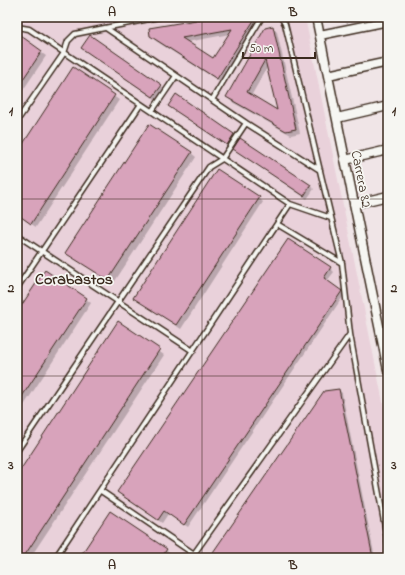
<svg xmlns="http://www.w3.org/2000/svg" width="405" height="575" font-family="'Indie Flower',sans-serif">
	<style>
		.built { fill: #e9d1da }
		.shadow { fill: #0003; fill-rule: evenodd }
		.building { fill: #d8a3bb; stroke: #3b2a1e; fill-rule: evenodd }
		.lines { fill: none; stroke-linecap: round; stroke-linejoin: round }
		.service-casing { stroke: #3b2a1e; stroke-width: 7 }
		.minor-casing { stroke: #3b2a1e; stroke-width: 11 }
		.service { stroke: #f6f6f2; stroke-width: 4 }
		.minor { stroke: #f6f6f2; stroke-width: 8 }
		.grid { fill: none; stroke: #3b2a1e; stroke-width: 1; stroke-opacity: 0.55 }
		.labels { text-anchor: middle; stroke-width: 3.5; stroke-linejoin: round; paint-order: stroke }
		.street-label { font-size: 14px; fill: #3b2a1e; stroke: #f6f6f2 }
		.quarter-label { font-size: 16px; font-weight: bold; fill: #3b2a1e; stroke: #f6f6f2 }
		.neatline { fill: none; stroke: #3b2a1e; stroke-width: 1.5 }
		.grid-label { font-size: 13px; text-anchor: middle; font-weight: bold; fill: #3b2a1e }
	</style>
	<rect width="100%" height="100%" fill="#f0e5e7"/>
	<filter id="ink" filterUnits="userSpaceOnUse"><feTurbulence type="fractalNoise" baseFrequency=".025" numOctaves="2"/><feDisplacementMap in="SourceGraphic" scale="8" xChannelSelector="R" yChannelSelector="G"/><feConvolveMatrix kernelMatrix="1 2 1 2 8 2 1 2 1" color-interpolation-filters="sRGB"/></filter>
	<g filter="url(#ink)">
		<path class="built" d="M 17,17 L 305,17 L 388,427 L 388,558 L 17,558 Z"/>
		<path class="shadow" d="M 220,17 L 256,17 L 258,25 L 222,83 L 156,41 L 151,36 ZM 230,34 L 213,59 L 187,42 Z
			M 272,27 L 277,32 L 300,133 L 291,135 L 232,102 L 227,97 ZM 267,68 L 278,112 L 251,96 Z
			M 17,35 L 46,56 L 17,99 Z
			M 87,52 L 161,86 L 166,90 L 158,101 Z
			M 73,69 L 119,100 L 36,227 L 17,215 L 17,155 Z
			M 173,109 L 234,135 L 237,138 L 230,148 Z
			M 234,149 L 310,186 L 314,189 L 307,199 Z
			M 191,153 L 196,157 L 113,284 L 67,253 Z
			M 259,198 L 263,202 L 181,329 L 135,298 Z
			M 17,248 L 21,252 L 17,258 Z
			M 330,268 L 334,272 L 327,281 L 344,295 L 188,527 L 168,514 L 162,523 L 122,496 L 119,492 Z
			M 86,299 L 91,303 L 17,416 L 17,314 Z
			M 118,323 L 164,355 L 30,558 L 17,558 L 17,477 Z
			M 339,390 L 342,393 L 375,558 L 211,558 Z
			M 110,512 L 166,550 L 170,554 L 167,558 L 80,558 Z"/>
		<path class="building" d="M 214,17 L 256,17 L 217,79 L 150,36 L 149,28 ZM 232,29 L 213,58 L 182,38 Z
			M 273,26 L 296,129 L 286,131 L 226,97 L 265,28 ZM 265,60 L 277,110 L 247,92 Z
			M 17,33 L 42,51 L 17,88 Z
			M 90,35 L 162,85 L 153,97 L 81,48 Z
			M 73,67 L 115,95 L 31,224 L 17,214 L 17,153 Z
			M 176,94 L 234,134 L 227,145 L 168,106 Z
			M 149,124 L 192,152 L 108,280 L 65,253 Z
			M 240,138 L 311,185 L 304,196 L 233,149 Z
			M 217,169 L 260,197 L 176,325 L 133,298 Z
			M 288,239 L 331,267 L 324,278 L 342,291 L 184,525 L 164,511 L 158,520 L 117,492 Z
			M 45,270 L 87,298 L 17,404 L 17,312 Z
			M 118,321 L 160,349 L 23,558 L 17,558 L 17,475 Z
			M 339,389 L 373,558 L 209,558 L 324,391 Z
			M 110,511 L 167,549 L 161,558 L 79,558 Z"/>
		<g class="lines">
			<defs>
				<path id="service" d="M 17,27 L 29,29 L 290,204 L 331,218
					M 106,28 L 246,123 L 320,170
					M 212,100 L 262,17
					M 152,111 L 176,76
					M 17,121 L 64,53 L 68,41 L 75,34 L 159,17
					M 277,224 L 342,263
					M 17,235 L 193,351
					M 17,288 L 141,104
					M 350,334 L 388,544
					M 17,451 L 209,167 L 222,159 L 246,123
					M 101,491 L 194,554
					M 55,558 L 290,204
					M 191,558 L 350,334 L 342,263 L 285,24 L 281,17"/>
				<path id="minor" d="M 316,17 L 388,370
					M 320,35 L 388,21
					M 328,75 L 388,62
					M 337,118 L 388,106
					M 345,160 L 388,150
					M 354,204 L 388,196"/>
			</defs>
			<use href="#service" class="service-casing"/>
			<use href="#minor" class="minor-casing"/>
			<use href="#service" class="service"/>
			<use href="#minor" class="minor"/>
		</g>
	</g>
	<path class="grid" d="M 202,17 L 202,558M 17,199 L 388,199M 17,376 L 388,376"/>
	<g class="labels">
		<g class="street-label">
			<text transform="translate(362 179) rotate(79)" y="5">Carrera 82</text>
		</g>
		<g class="quarter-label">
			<text x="74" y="284">Corabastos</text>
		</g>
	</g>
	<rect width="405" height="575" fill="none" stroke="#f6f6f2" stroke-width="44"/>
	<path d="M243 52v6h72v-6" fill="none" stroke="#3b2a1e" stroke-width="2"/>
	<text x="249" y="52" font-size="12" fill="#3b2a1e" stroke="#f6f6f2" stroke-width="3" paint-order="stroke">50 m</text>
	<rect x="22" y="22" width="361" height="531" class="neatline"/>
	<g class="grid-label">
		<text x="112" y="16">A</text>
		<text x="293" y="16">B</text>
		<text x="11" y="115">1</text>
		<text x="394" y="115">1</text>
		<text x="11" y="292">2</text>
		<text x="394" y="292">2</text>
		<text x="11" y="469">3</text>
		<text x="394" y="469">3</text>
		<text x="112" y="569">A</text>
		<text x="293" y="569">B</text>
	</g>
</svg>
